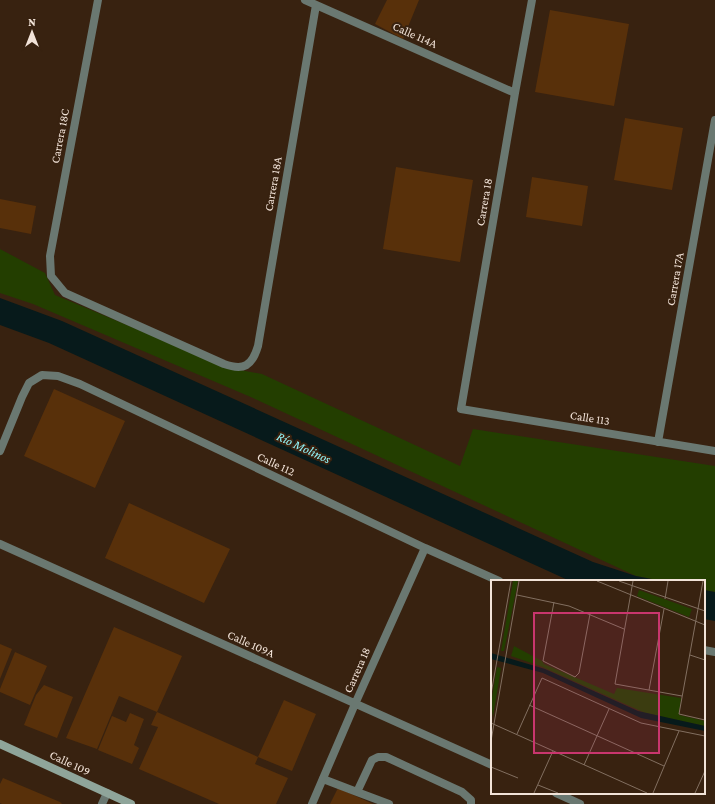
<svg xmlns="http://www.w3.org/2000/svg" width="715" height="804" font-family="'Crimson Pro',serif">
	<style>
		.green { fill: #233e00 }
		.water { fill: #071a1b }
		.building { fill: #58300a }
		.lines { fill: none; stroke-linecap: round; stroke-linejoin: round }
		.lane { stroke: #6a7871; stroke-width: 8 }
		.street { stroke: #6a7871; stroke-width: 8 }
		.secondary { stroke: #8fa59a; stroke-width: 8 }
		.labels { text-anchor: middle; stroke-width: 4; stroke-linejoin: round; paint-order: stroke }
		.street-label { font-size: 12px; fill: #f2e3d8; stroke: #382210 }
		.water-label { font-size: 13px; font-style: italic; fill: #92f6fb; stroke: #382210 }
		.inset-road { fill: none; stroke: #826f60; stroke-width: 1 }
		.view { fill: #c9366e; fill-opacity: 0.15; stroke: #c9366e; stroke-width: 2 }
		.inset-edge { fill: none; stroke: #f2e3d8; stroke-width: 2 }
	</style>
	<rect width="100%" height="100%" fill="#382210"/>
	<path class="green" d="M 0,249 L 45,273 L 55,295 L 230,368 L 262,374 L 460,466 L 473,429 L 715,466 L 715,592 L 704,590 L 704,581 L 662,581 L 636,576 L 253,398 L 33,304 L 0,293 Z"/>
	<path class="water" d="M 0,298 L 62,321 L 593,562 L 636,576 L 662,581 L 570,581 L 49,343 L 0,325 Z
		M 704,590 L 715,592 L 715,621 L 704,619 Z"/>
	<path class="building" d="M 387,0 L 419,0 L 403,39 L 375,24 Z
		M 550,10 L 629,24 L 614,106 L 535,92 Z
		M 625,118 L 683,128 L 672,190 L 614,180 Z
		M 396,167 L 473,180 L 460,262 L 383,249 Z
		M 532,177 L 588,186 L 582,226 L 526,217 Z
		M 0,199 L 36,206 L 31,234 L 0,228 Z
		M 54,389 L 125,421 L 95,488 L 24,456 Z
		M 129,503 L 230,549 L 204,603 L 105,558 Z
		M 114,627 L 182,656 L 157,712 L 119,696 L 97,749 L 66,738 Z
		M 0,644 L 12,649 L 0,679 Z
		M 15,652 L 47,666 L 30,705 L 0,692 L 0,689 Z
		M 44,685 L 73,697 L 57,738 L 24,725 L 36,695 Z
		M 284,700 L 316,714 L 292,771 L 258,757 Z
		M 157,712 L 258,757 L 255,764 L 288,778 L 276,804 L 219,804 L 139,769 L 158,727 L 151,725 Z
		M 130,713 L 144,719 L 134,745 L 139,748 L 132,764 L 98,750 L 112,716 L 126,722 Z
		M 3,778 L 60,802 L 62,804 L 2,804 L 0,803 L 0,784 Z
		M 338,788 L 373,804 L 330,804 Z"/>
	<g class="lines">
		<path class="lane" d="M 323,779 L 357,792 L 372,760 L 378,757 L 386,757 L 462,792 L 471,800 L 471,804
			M 357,792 L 389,804"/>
		<path class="street" d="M 98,0 L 50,256 L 51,276 L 65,293 L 224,364 C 244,371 252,366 258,346 L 316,5
			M 305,0 L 515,93
			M 532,0 L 515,93 L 461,409 L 715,451
			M 658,442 L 715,120
			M 0,451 L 22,397 L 29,383 L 42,375 L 58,376 L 80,384 L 425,548 L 499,581
			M 0,544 L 492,765
			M 704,650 L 715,652
			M 556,793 L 580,804
			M 102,804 L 107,793
			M 312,804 L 355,704 L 425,548"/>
		<path class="secondary" d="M 0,744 L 131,804"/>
	</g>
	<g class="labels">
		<g class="street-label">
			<text transform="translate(415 35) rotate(24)" y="4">Calle 114A</text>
			<text transform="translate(60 136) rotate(-79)" y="4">Carrera 18C</text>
			<text transform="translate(273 184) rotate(-80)" y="4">Carrera 18A</text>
			<text transform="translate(484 202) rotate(-80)" y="4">Carrera 18</text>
			<text transform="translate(675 279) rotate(-80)" y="4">Carrera 17A</text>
			<text transform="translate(590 418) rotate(9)" y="4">Calle 113</text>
			<text transform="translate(276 464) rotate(25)" y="4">Calle 112</text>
			<text transform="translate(251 644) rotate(24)" y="4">Calle 109A</text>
			<text transform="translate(357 670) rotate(-66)" y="4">Carrera 18</text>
			<text transform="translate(70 763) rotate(25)" y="4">Calle 109</text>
		</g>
		<g class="water-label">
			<text transform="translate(304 447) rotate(25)" y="5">Río Molinos</text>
		</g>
	</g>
	<g transform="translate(491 580)">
		<rect width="214" height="214" fill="#382210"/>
		<path d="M 22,1 L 27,1 L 13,71 L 10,71 ZM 148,10 L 201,29 L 198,37 L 146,16 ZM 23,66 L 51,81 L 53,84 L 123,114 L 126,108 L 190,118 L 188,135 L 214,141 L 214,146 L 154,133 L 49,86 L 20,76 ZM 6,87 L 10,88 L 2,137 L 0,123 Z" fill="#233e00"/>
		<path d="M 0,73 L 54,89 L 147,131 L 214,146 L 214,151 L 150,138 L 52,93 L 0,79 Z" fill="#071a1b"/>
		<path class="inset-road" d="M 106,1 L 214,45M 128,1 L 214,31M 142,1 L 124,104 L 191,116M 212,1 L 188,134 L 214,140M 26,15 L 78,26 L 133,49M 174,19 L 177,1M 63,22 L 52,81 L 84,97 L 88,93 L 99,34M 199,75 L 214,80M 158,110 L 173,29M 0,114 L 20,1M 38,125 L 173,186M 0,143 L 156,213M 26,154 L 51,98 L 150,143 L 214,156M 0,161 L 28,1M 93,185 L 118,129M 0,187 L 27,198M 47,205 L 67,213M 43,213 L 62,171M 162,213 L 188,151M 204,213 L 214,191"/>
		<path class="view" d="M 43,33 L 168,33 L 168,173 L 43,173 Z"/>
		<rect width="214" height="214" class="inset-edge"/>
	</g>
	<g transform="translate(32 32)" stroke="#382210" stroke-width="3" paint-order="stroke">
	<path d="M0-3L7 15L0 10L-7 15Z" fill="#f2e3d8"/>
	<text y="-6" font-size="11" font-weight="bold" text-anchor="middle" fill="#f2e3d8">N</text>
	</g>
</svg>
